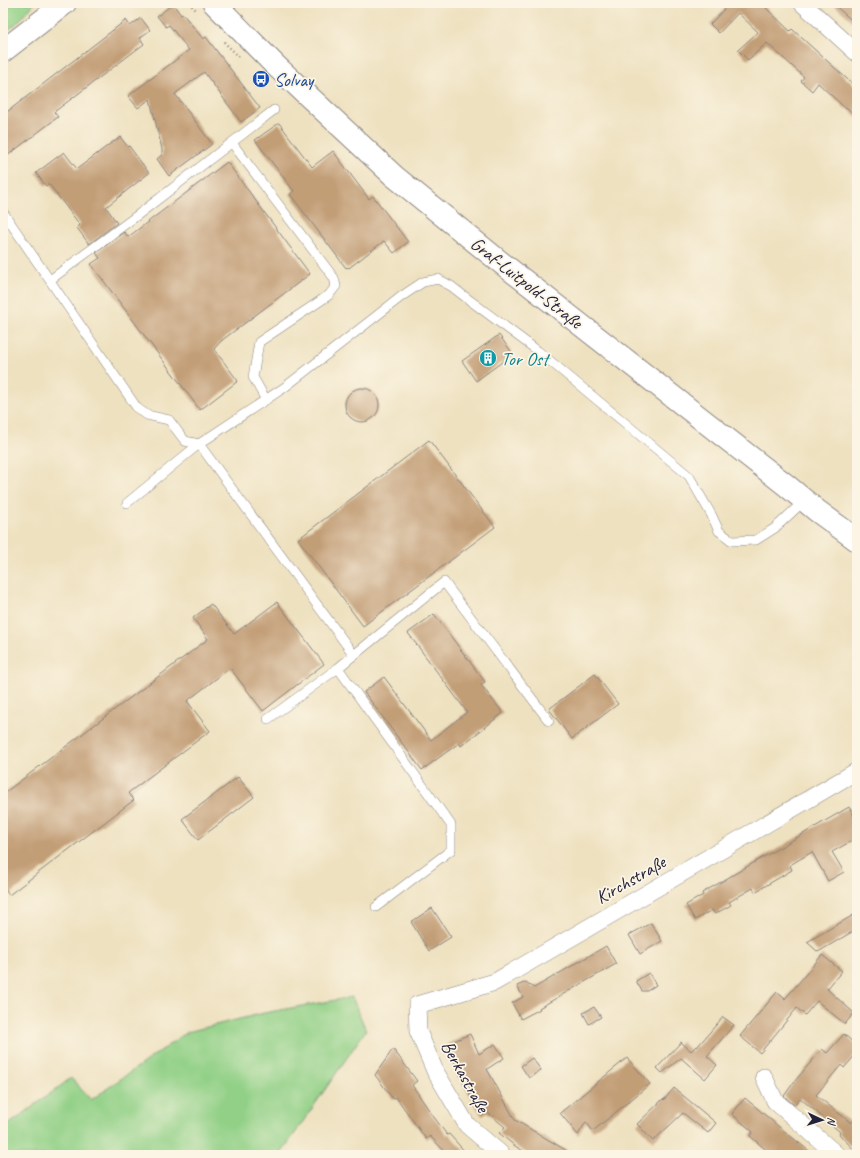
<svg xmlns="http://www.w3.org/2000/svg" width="860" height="1158" font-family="Caveat,sans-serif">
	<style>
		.grass { fill: #91d086; stroke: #5a7960 }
		.building { fill: #c29e77 }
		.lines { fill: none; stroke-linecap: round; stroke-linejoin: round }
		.service-casing { stroke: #88827e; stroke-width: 10 }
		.minor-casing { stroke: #88827e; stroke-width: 18 }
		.tertiary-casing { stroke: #88827e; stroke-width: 24 }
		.secondary-casing { stroke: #88827e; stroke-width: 24 }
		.path { stroke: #88827e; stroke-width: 2.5; stroke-dasharray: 1 3; stroke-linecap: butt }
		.service { stroke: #fff; stroke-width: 9 }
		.minor { stroke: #fff; stroke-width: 17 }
		.tertiary { stroke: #fff; stroke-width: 22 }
		.secondary { stroke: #fff; stroke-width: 22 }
		.labels { text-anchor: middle; stroke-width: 3.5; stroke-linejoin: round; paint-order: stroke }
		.transit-label { font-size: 19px; fill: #164399; stroke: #fcf5e5; text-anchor: start }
		.street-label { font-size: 19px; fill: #22223b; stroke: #fcf5e5 }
		.culture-label { font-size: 19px; fill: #0d838f; stroke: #fcf5e5; text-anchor: start }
	</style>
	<rect width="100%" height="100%" fill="#fcf5e5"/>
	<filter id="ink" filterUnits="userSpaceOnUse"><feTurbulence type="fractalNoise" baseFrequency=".025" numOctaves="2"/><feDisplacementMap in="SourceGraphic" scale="8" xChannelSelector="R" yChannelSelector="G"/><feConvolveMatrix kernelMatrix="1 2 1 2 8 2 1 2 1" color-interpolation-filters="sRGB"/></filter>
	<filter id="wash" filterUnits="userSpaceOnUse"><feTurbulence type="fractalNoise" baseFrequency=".012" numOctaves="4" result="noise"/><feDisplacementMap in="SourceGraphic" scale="16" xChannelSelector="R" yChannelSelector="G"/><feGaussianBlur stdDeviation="0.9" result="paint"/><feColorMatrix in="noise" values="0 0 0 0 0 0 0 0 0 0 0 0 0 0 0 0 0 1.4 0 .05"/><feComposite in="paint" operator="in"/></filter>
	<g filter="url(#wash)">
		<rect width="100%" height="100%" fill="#eee1c0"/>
		<path class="grass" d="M 13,3 L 35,3 L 16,24 L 3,34 L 3,12 Z
			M 352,997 L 366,1030 L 280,1155 L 3,1155 L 3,1129 L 71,1078 L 91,1100 L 187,1032 L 264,1013 Z"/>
		<g id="blocks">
			<path class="building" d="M 728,3 L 770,3 L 766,8 L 790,31 L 792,29 L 857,88 L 857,117 L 847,108 L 846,109 L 818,83 L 812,91 L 801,81 L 804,77 L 767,43 L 748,60 L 738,50 L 758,32 L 738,13 L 719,33 L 710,24 L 729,4 Z
				M 832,3 L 857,3 L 857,25 Z
				M 173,4 L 181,15 L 183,14 L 203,39 L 206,37 L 260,108 L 241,122 L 204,72 L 175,94 L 212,144 L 169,176 L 157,159 L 162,155 L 162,149 L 150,99 L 138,108 L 128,96 L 189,50 L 169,25 L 166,27 L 157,16 Z
				M 141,18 L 150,30 L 140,38 L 144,44 L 54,112 L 58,117 L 3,159 L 3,115 L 126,20 L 130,26 Z
				M 279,123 L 312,167 L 333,151 L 369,199 L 373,196 L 408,242 L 394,253 L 384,241 L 349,268 L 348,267 L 346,268 L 290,194 L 294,191 L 255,140 Z
				M 120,137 L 128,147 L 129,146 L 149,173 L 106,207 L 117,223 L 89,244 L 77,228 L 80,225 L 49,184 L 46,186 L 36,173 L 64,152 L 77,169 L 114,141 L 114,142 Z
				M 227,162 L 310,274 L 221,341 L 214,349 L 238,381 L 200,410 L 91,264 L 100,258 L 96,253 L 124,232 L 128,237 Z
				M 499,335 L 513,354 L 476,381 L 462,361 Z
				M345 405a17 17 0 1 1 34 0a17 17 0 1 1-34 0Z
				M 429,440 L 495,527 L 363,626 L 298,539 Z
				M 277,602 L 324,664 L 263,711 L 230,668 L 187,701 L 210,731 L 128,793 L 134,800 L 9,895 L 3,887 L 3,794 L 208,639 L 193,618 L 211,604 L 234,634 Z
				M 434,614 L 485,682 L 481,685 L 503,713 L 461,746 L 459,743 L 422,770 L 364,692 L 384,677 L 431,740 L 467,712 L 408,633 Z
				M 595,674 L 618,704 L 572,739 L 549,709 Z
				M 238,777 L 254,797 L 198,840 L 182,819 Z
				M 849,807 L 857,821 L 857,838 L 832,852 L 844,872 L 828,881 L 812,852 L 790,865 L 792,870 L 755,892 L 753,888 L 729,902 L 731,905 L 715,914 L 712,910 L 695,920 L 686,905 L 703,895 L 702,893 Z
				M 432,908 L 451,937 L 429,951 L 411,922 Z
				M 857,913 L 857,929 L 818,952 L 807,942 Z
				M 651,923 L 662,941 L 640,954 L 629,935 Z
				M 606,946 L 616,964 L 539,1008 L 540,1009 L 521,1019 L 512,1003 L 523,997 L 517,986 L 526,982 L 534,988 Z
				M 822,955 L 842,971 L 827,989 L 854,1013 L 845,1024 L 817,1001 L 805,1015 L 797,1008 L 760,1053 L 740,1036 L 777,992 L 785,999 Z
				M 649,973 L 656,985 L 647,991 L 642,991 L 636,981 Z
				M 594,1007 L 601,1017 L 589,1024 L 583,1013 Z
				M 723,1017 L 734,1025 L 707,1056 L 717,1065 L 705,1079 L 681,1058 L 662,1073 L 657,1068 L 681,1042 L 691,1051 L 696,1046 L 697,1047 Z
				M 470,1034 L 479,1054 L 495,1044 L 504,1058 L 487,1069 L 515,1120 L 574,1155 L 530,1155 L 515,1146 L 499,1133 L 505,1127 L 487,1112 L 482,1116 L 465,1087 L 447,1044 Z
				M 844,1034 L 857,1046 L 857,1053 L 844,1068 L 841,1065 L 816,1095 L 851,1123 L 857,1117 L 857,1153 L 839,1134 L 840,1132 L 800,1098 L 794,1105 L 784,1096 L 794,1082 L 822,1049 L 827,1053 Z
				M 393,1049 L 417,1081 L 412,1085 L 431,1113 L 447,1135 L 449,1134 L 468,1155 L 448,1155 L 430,1136 L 426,1139 L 396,1097 L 393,1099 L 375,1075 Z
				M 532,1058 L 541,1070 L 529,1078 L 521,1066 Z
				M 627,1058 L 650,1084 L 593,1131 L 586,1122 L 578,1135 L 560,1113 Z
				M 674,1088 L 716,1123 L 708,1133 L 683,1113 L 653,1141 L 637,1124 L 663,1099 L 664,1100 Z
				M 745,1098 L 778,1126 L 814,1155 L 772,1155 L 750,1136 L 753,1132 L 732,1114 Z"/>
		</g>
	</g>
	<g filter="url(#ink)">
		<use href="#blocks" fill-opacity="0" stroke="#88827e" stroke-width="1"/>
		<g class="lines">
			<defs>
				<path id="service" d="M 232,143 L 334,278 L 336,286 L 329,295 L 259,342 L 253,377 L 266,400
					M 3,212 L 137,408 L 147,415 L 169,420 L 185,441 L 199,444 L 285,387 L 402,296 L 423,282 L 438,279 L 451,286 L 464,296 L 538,351 L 689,476 L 711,514 L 719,531 L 732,541 L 756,540 L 775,528 L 805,500
					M 50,280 L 139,214 L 274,110
					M 127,503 L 199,444 L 354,655 L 338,668 L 268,719
					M 354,655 L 444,582 L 549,721
					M 338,668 L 451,825 L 451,850 L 376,907"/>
				<path id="minor" d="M 802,3 L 857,53
					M 764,1077 L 775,1101 L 837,1155
					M 502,1155 L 467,1125 L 435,1071 L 418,1031 L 417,1005 L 495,982 L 857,771"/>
				<path id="tertiary" d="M 214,3 L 274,64 L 394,176 L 499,261 L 786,485 L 816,510 L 857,540"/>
				<path id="secondary" d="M 3,51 L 65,3"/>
			</defs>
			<use href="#service" class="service-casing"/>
			<use href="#minor" class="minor-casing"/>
			<use href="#tertiary" class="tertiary-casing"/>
			<use href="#secondary" class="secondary-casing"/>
			<path class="path" d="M 189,3 L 197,11
				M 3,9 L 10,3
				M 224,42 L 239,57"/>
			<use href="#service" class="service"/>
			<use href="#minor" class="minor"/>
			<use href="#tertiary" class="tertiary"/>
			<use href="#secondary" class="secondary"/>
		</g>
	</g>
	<defs>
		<symbol id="bus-disc" viewBox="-11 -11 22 22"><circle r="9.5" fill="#1a4fb4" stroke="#fcf5e5"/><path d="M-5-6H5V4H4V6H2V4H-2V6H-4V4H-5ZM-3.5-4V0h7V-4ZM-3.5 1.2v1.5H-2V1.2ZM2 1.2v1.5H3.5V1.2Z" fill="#fff"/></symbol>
		<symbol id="building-disc" viewBox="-11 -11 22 22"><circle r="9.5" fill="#0f9aa8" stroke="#fcf5e5"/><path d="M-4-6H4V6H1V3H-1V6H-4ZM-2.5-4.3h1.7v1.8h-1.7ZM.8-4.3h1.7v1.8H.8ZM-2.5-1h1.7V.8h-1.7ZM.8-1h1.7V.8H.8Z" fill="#fff"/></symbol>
	</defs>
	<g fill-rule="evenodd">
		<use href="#bus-disc" x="251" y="69" width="20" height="20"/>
		<use href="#building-disc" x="478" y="348" width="20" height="20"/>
	</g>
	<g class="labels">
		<g class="transit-label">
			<text x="274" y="86">Solvay</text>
		</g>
		<g class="street-label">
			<text transform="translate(527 282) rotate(38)" y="7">Graf-Luitpold-Straße</text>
			<text transform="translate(630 879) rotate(-30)" y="7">Kirchstraße</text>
			<text transform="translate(466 1076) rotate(61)" y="7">Berkastraße</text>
		</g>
		<g class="culture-label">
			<text x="501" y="365">Tor Ost</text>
		</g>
	</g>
	<rect width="860" height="1158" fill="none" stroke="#fcf5e5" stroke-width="16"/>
	<g transform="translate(822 1120) rotate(94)" stroke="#fcf5e5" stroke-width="3" paint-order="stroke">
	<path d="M0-3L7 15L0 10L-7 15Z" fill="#22223b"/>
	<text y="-6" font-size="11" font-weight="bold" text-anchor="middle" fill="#22223b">N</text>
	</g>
</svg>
